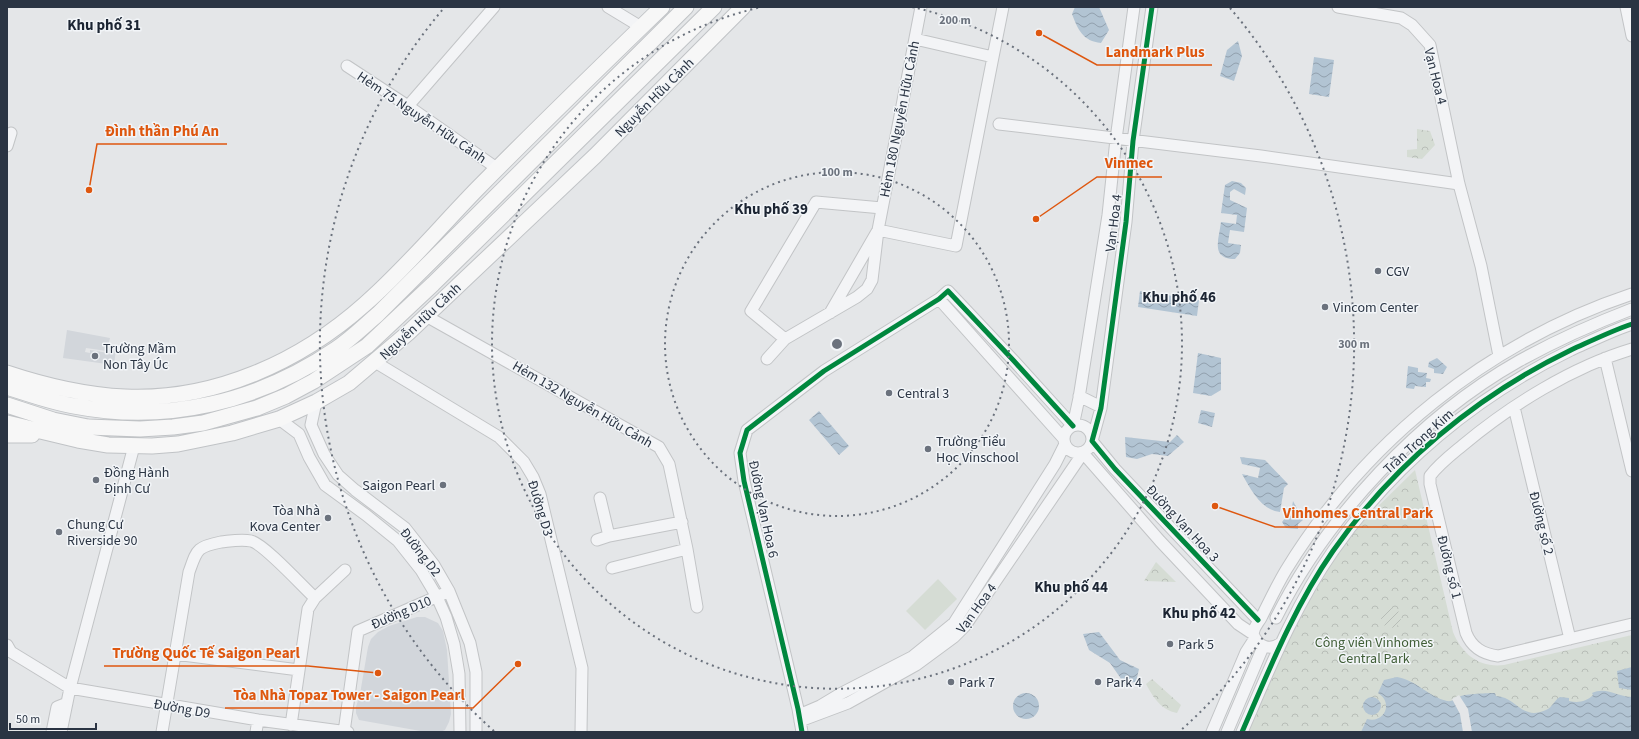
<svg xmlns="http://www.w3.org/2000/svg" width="1639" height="739" font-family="'Source Sans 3',sans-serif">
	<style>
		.built { fill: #d2d6db }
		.grass { fill: #d5dcd4 }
		.park { fill: url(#park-crowns) }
		.garden { fill: url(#garden-furrows) }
		.water { fill: url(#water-waves) }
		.pier { fill: #e4e6e8 }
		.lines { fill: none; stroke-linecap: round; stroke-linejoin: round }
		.minor-casing { stroke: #c2c4c6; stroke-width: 13 }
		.major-casing { stroke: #c0c3c6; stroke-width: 17 }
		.minor { stroke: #f3f4f6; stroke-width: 11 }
		.major { stroke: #f7f7f7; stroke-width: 15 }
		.cycleway-casing { stroke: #f2f5f8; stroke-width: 8 }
		.cycleway { stroke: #00873e; stroke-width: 5 }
		.ring { fill: none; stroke: #6b727d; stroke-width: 2; stroke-dasharray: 2 4 }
		.poi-dot { fill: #6b727d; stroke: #f2f5f8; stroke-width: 1.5 }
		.labels { text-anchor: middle; stroke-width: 3; stroke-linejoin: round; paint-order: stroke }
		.street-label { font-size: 14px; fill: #2a3443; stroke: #f2f5f8 }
		.poi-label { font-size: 14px; fill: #2a3443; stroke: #f2f5f8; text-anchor: start }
		.park-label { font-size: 14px; fill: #405e37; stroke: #f2f5f8 }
		.neighbourhood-label { font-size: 15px; font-weight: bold; fill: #1c2533; stroke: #f2f5f8 }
		.centre { fill: #6b727d; stroke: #f2f5f8; stroke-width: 2 }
		.ring-label { font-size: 12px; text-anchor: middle; font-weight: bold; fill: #6b727d; stroke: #f2f5f8; stroke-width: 3; stroke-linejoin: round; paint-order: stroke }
		.leader { fill: none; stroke: #de570f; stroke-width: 1.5 }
		.callout-dot { fill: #de570f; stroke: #f2f5f8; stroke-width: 1.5 }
		.callout-label { font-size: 15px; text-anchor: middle; font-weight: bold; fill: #de570f; stroke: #f2f5f8; stroke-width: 3; stroke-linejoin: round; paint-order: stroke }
	</style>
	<defs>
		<pattern id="park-crowns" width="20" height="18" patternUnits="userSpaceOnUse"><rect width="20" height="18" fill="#d5dcd4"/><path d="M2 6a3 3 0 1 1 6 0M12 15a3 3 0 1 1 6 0" fill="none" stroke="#b7bdb7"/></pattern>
		<pattern id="garden-furrows" width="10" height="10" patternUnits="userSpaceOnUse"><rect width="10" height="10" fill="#d5dcd4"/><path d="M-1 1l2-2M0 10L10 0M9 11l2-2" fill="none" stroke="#b7bdb7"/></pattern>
		<pattern id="water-waves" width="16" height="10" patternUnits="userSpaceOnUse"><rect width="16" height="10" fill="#b2c4d3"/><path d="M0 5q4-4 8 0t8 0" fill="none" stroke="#91a0ad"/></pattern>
	</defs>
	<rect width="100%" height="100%" fill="#e4e6e8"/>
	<path class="built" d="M 67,330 L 110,338 L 107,351 L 86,348 L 85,352 L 90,353 L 90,350 L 108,353 L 109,348 L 116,349 L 114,365 L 63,358 Z
		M 417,617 L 425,617 L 438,623 L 443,631 L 447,650 L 451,714 L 449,722 L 445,730 L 440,732 L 426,732 L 359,720 L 356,713 L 356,707 L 360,694 L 368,647 L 371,639 L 378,632 L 389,626 Z"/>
	<path class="grass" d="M 938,579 L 957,599 L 925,630 L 906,611 Z"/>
	<path class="park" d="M 1417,129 L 1430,131 L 1435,145 L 1422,159 L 1407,157 L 1407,150 L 1417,149 Z
		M 1415,470 L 1453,632 C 1462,654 1479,668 1504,665 L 1632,635 L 1632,732 L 1247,732 L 1288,639 L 1325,571 L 1362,522 Z
		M 1156,562 L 1176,582 L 1144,581 Z
		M 1152,679 L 1181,705 L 1177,713 C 1161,710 1153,697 1146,684 Z"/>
	<path class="garden" d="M1381 618a10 10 0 1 1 20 0a10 10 0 1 1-20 0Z"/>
	<path class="water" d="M 1075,7 L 1099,7 L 1109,30 L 1101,43 C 1083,41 1078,30 1072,14 Z
		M 1238,41 L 1242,56 L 1234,81 L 1220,76 L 1227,50 Z
		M 1314,57 L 1334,60 L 1329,97 L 1309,94 Z
		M 1232,181 L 1241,183 L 1246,188 L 1245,195 L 1234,189 L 1230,192 L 1230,200 L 1247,208 L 1244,232 L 1230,230 L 1228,243 L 1241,245 L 1240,253 L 1235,259 C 1210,259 1219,239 1221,222 L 1236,224 L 1237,215 L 1221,213 L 1225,185 Z
		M 1140,291 L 1199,300 L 1197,316 L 1138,307 Z
		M 1198,353 L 1221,358 L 1221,390 L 1211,396 L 1193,393 Z
		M 1437,358 L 1447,367 L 1443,374 L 1434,373 L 1434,369 L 1428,367 L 1429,362 Z
		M 1408,366 L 1418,368 L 1418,372 L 1427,373 L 1426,378 L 1431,379 L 1430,382 L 1426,382 L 1426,387 L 1415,386 L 1414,389 L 1406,388 Z
		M 1201,410 L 1215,413 L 1212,427 L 1198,423 Z
		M 819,411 L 849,446 L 839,455 L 809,420 Z
		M 1177,435 L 1184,442 L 1168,456 L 1152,454 L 1137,459 L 1126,457 L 1125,437 L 1170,442 Z
		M 1240,457 L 1265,460 L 1288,484 L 1284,488 L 1280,512 C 1261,510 1251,490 1242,474 L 1258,478 L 1260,468 L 1242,464 Z
		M 1293,501 L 1303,520 L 1298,524 L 1298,529 L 1286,528 L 1282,522 L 1286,517 L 1290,518 Z
		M 1099,632 L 1120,660 L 1139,669 L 1136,682 L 1124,683 L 1110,663 L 1089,650 L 1083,634 Z
		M 1632,667 L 1632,690 L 1619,688 L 1617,671 Z
		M 1397,677 C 1416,680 1429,697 1447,701 C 1453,702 1456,698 1461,696 C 1465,694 1489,693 1495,693 L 1496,696 C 1517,697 1521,721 1546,710 C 1553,707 1554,700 1560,697 L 1569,698 L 1569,701 C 1578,703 1586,702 1593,695 L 1592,693 C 1606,686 1618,697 1632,697 L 1632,732 L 1361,732 L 1367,719 C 1384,724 1394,703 1378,693 L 1384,680 Z
		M1013 706a13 13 0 1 1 26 0a13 13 0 1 1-26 0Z
		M1363 706a9 9 0 1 1 18 0a9 9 0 1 1-18 0Z"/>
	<path class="pier" d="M 1459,695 L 1468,709 L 1472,732 L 1463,732 L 1460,714 L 1452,699 Z"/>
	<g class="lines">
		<defs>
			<path id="minor" d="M 608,7 L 641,27
				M 1152,7 L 1133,141 L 1126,222 L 1101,408 L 1092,441 L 1115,469 L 1258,620
				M 1338,7 L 1401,18 L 1412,25 L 1430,45 L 1459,184 L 1481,266 L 1499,356
				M 1626,7 L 1632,36
				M 993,57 L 1003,7
				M 347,66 L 408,106 L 498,169
				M 408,106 L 494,7
				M 999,124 L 1261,156 L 1459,184
				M 7,146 L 11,133
				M 939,299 L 1064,439
				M 830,313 L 878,230 L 956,246 L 993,57 L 915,39
				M 426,316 L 659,447 L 669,464 L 687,549 L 697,607
				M 785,339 L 751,311 L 816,202 L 882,208
				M 1632,349 C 1572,367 1511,405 1463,445 C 1451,455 1439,464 1430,476 L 1430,484 L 1466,633 C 1472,648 1483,654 1498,656 L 1632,624
				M 1605,358 L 1632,471
				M 767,359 L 785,339 L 857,297 L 867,289 L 872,280 L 878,230 L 921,7
				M 375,362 L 499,437 L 524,462 L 533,477 L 540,494 L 582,668 L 581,732
				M 1079,396 L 1101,407
				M 316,402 L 311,425 L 324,454 L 338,475 L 355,490 L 405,528 L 434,565 L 449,591 L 470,643 L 476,672 L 476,732
				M 1514,407 L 1570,639
				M 279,419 L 299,434 L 309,457 L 325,485 L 366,515 L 398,541 L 421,570 L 437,597 L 446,617 L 454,644 L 459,674 L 460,732
				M1064 439a14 14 0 1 1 28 0a14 14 0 1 1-28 0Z
				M 1073,426 L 1079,398 L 1108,215 L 1116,139 L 1134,7
				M 600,498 L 609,536 L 682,522
				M 597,540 L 609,536
				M 612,568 L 687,549
				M 1276,618 C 1327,516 1420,417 1519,361 C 1555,341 1593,324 1632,309
				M 1281,643 C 1270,651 1258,647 1253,634 C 1254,625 1259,623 1262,616 C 1270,600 1277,585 1286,570 C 1365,441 1488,342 1632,294
				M 7,645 L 11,652 L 70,688 L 258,720 L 348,732
				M 175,654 L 299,670
				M 806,712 L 820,706 L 840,694 L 912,657 L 954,623 L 1055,464 L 1065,444
				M 800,721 L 848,703 L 916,665 L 954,637 L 965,626 L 1083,453 L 1160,541 L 1238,624 L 1253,634
				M 291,725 L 308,609 L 315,598 L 345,570
				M 52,732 L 57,707 L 67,703
				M 61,732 L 70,688 L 134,446
				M 162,732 L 189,572 C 197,550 196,547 221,542 C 231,541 241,539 251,541 C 264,544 303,587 315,598
				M 256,732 L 258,720
				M 344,732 L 358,631 L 443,594
				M 802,732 L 798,709 L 744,481 L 740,453 L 747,430 L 824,371 L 939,299 L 948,291 L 1014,361 L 1073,426
				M 1212,732 L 1246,652 L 1255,638
				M 1227,732 L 1263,647
				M 1242,732 C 1269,670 1294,607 1333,551 C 1393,465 1476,396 1571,350 C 1591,341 1611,331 1632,324"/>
			<path id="major" d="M 7,373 C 46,386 85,395 125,397 C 214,401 300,362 365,304 C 405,269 440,227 477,189 C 538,127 600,67 662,7
				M 7,387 C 29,394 51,402 74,406 C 167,424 258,402 336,349 C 351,339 364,326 378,314 L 686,7
				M 7,405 L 53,420 L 88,427 L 140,429 L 173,427 L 203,423 L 257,408 L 286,396 L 314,381 L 367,346 L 433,284 L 714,7
				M 7,423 L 78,440 L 108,445 L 152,446 L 178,444 L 232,433 L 279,419 L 316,402 L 349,383 L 408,333 L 595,156 L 743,7
				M 7,435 L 32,435"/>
		</defs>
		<use href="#minor" class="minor-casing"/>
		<use href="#major" class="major-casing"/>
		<use href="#minor" class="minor"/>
		<use href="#major" class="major"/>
		<defs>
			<path id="cycleway" d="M 1152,7 L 1133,141 L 1126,222 L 1101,408 L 1092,441 L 1115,469 L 1258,620
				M 802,732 L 798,709 L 744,481 L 740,453 L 747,430 L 824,371 L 939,299 L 948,291 L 1014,361 L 1073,426
				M 1242,732 C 1269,670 1294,607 1333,551 C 1393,465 1476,396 1571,350 C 1591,341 1611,331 1632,324"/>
		</defs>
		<use href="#cycleway" class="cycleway-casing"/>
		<use href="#cycleway" class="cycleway"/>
	</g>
	<g class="ring">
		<circle cx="837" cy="344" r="172"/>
		<path d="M912 7A345 345 0 1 1 762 7"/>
		<path d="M494 731A517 517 0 0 1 444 8M1230 8A517 517 0 0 1 1180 731"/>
	</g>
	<g class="poi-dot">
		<circle cx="1378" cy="271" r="4"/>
		<circle cx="1325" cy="307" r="4"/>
		<circle cx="95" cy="356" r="4"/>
		<circle cx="889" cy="393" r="4"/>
		<circle cx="928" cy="449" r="4"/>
		<circle cx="96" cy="480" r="4"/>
		<circle cx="443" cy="485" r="4"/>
		<circle cx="328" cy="518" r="4"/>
		<circle cx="59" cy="532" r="4"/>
		<circle cx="1170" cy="644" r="4"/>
		<circle cx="951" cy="682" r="4"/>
		<circle cx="1098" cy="682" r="4"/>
	</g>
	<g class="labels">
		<g class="street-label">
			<text transform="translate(1436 76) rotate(76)" y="5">Vạn Hoa 4</text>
			<text transform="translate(654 97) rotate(-45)" y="5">Nguyễn Hữu Cảnh</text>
			<text transform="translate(422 117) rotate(34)" y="5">Hẻm 75 Nguyễn Hữu Cảnh</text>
			<text transform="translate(899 119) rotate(-79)" y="5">Hẻm 180 Nguyễn Hữu Cảnh</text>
			<text transform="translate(1113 223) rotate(-83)" y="5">Vạn Hoa 4</text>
			<text transform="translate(420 321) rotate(-43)" y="5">Nguyễn Hữu Cảnh</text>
			<text transform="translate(583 404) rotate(30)" y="5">Hẻm 132 Nguyễn Hữu Cảnh</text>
			<text transform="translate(1418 441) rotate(-42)" y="5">Trần Trọng Kim</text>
			<text transform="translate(541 508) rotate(73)" y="5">Đường D3</text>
			<text transform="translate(764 509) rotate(78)" y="5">Đường Vạn Hoa 6</text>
			<text transform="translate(1183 523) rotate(47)" y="5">Đường Vạn Hoa 3</text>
			<text transform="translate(1542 523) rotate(76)" y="5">Đường số 2</text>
			<text transform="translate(421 552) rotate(52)" y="5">Đường D2</text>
			<text transform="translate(1450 567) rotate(76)" y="5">Đường số 1</text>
			<text transform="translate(976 608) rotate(-54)" y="5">Vạn Hoa 4</text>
			<text transform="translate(401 612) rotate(-23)" y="5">Đường D10</text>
			<text transform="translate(182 708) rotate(10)" y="5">Đường D9</text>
		</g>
		<g class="poi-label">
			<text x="1386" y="276">CGV</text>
			<text x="1333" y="312">Vincom Center</text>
			<text x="103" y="353">Trường Mầm<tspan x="103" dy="16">Non Tây Úc</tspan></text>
			<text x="897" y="398">Central 3</text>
			<text x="936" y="446">Trường Tiểu<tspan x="936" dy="16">Học Vinschool</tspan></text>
			<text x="104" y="477">Đồng Hành<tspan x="104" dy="16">Định Cư</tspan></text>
			<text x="435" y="490" text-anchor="end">Saigon Pearl</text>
			<text x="320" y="515" text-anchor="end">Tòa Nhà<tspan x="320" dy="16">Kova Center</tspan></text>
			<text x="67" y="529">Chung Cư<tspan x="67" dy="16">Riverside 90</tspan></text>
			<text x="1178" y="649">Park 5</text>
			<text x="959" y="687">Park 7</text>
			<text x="1106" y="687">Park 4</text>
		</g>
		<g class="park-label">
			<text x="1374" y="647">Công viên Vinhomes<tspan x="1374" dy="16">Central Park</tspan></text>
		</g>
		<g class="neighbourhood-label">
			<text x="104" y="30">Khu phố 31</text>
			<text x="771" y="214">Khu phố 39</text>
			<text x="1179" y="302">Khu phố 46</text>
			<text x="1071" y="592">Khu phố 44</text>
			<text x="1199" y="618">Khu phố 42</text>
		</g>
	</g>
	<circle cx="837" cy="344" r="6" class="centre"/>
	<g class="ring-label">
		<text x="955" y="24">200 m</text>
		<text x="837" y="176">100 m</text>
		<text x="1354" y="348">300 m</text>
	</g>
	<path class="leader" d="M1039 33L1097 65H1212M89 190L97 144H227M1036 219L1097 177H1162M1215 506L1275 527H1441M378 673L308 666H104M518 664L473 708H225"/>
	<g class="callout-dot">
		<circle cx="1039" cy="33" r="4"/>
		<circle cx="89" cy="190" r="4"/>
		<circle cx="1036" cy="219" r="4"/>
		<circle cx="1215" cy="506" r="4"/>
		<circle cx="378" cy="673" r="4"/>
		<circle cx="518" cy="664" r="4"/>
	</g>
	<g class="callout-label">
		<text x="1155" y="57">Landmark Plus</text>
		<text x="162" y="136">Đình thần Phú An</text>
		<text x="1129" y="168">Vinmec</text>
		<text x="1358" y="518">Vinhomes Central Park</text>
		<text x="206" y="658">Trường Quốc Tế Saigon Pearl</text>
		<text x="349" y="700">Tòa Nhà Topaz Tower - Saigon Pearl</text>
	</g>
	<rect width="1639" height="739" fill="none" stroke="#2a3443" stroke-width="16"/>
	<path d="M10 723v6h86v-6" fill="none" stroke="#2a3443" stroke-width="2"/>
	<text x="16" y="723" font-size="12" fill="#2a3443" stroke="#f2f5f8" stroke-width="3" paint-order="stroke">50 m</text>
</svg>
